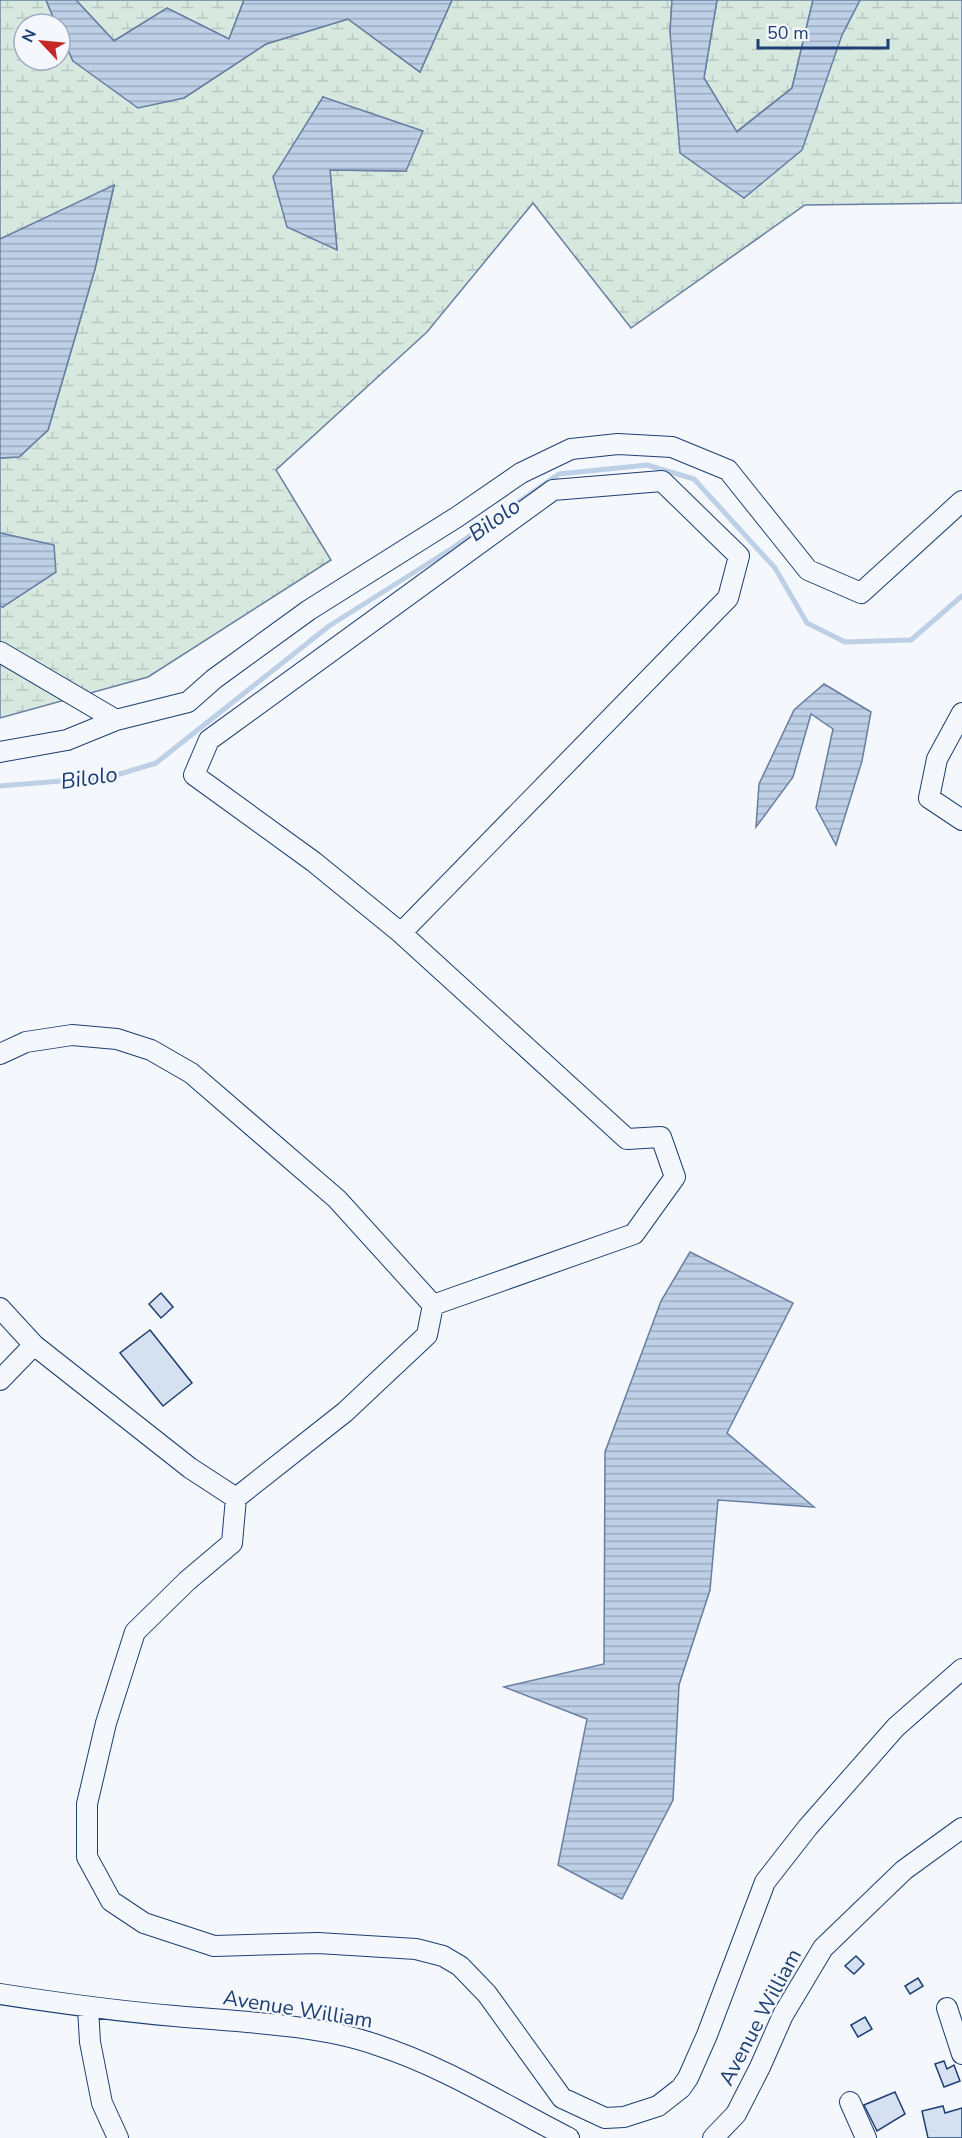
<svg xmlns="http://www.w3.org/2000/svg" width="962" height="2138" font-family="'Nunito Sans',sans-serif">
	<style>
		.wetland { fill: url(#wetland-marsh); stroke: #687fa3; stroke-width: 1.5; fill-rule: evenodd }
		.water { fill: url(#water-rules); stroke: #687fa3; stroke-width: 1.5 }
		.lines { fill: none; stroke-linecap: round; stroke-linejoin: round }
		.stream { stroke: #bed0e5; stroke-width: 5 }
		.building { fill: #d5e0f0; stroke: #1d3f73; stroke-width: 1.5 }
		.minor-casing { stroke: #1d3f73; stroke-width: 22 }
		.minor { stroke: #f4f7fb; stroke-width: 20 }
		.labels { text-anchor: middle; stroke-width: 4.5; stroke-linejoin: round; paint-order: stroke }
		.street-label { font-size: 21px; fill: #1d3f73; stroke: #f4f7fb }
		.water-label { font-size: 22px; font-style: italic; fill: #1d3f73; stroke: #f4f7fb }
	</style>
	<defs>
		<pattern id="wetland-marsh" width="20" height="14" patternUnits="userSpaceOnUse" patternTransform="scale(1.5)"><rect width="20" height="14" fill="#d7e8df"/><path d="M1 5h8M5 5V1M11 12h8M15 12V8" fill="none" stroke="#b8c8c3"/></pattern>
		<pattern id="water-rules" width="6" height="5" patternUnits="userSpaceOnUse" patternTransform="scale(1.5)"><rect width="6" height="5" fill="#bed0e5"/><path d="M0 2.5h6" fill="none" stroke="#9aaabe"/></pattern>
	</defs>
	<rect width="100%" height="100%" fill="#f4f7fb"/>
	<path class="wetland" d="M 0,0 L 46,0 L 56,24 L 24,24 L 24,60 L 60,60 L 60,32 L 73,61 L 184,98 L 266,44 L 348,19 L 420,72 L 452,0 L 672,0 L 670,32 L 744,198 L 842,35 L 860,0 L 962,0 L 962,203 L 805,205 L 631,328 L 533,203 L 427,332 L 276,470 L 331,560 L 148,677 L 0,718 L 0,606 L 3,607 L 53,545 L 0,533 L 0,458 L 19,457 L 48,430 L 95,269 L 114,186 L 0,239 ZM 323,97 L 406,171 L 330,170 L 337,250 Z
		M 76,0 L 244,0 L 229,39 L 167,8 L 114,41 Z
		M 717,0 L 813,0 L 792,88 L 736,132 L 704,78 Z"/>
	<path class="water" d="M 46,0 L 76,0 L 114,41 L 167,8 L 229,39 L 244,0 L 452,0 L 420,72 L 348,19 L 266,44 L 184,98 L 138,108 L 73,61 L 60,32 L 60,24 L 56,24 Z
		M 672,0 L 717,0 L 704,78 L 737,132 L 792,88 L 813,0 L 860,0 L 842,35 L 802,150 L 744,198 L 680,153 L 670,32 Z
		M 323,97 L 423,131 L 406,171 L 330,170 L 337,250 L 287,227 L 273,177 Z
		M 114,185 L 95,269 L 48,430 L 19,457 L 0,458 L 0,239 Z
		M 0,533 L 54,545 L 56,572 L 3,607 L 0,606 Z
		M 824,684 L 871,712 L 862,761 L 836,845 L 816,808 L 833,729 L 811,714 L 793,777 L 756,827 L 759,784 L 794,710 Z
		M 690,1252 L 793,1303 L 727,1433 L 814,1507 L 718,1500 L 710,1590 L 679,1685 L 673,1800 L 622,1899 L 558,1865 L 587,1719 L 504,1687 L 604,1664 L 605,1452 L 661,1301 Z"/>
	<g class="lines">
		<path class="stream" d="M 0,786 L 110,777 L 156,763 L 329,626 L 451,549 L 559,474 L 647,465 L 694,479 L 775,568 L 807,623 L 845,642 L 911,640 L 962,596"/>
	</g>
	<path class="building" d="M 161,1293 L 173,1307 L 161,1318 L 149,1304 Z
		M 150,1330 L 192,1383 L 163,1406 L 120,1353 Z
		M 856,1956 L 864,1964 L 854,1974 L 845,1966 Z
		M 918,1978 L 923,1986 L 910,1994 L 905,1986 Z
		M 865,2017 L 872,2029 L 858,2037 L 851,2025 Z
		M 944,2061 L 947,2069 L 954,2065 L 960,2081 L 944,2087 L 935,2064 Z
		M 895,2092 L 905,2114 L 877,2131 L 864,2105 Z
		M 943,2106 L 945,2113 L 962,2108 L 962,2138 L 928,2138 L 922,2111 Z"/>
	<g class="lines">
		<defs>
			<path id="minor" d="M 0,652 L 116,720
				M 962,713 L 937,759 L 929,798 L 962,820
				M 0,752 L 67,740 L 116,720 L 188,702 L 214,679 L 309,610 L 457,517 L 521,473 L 571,449 L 618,444 L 672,447 L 728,470 L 808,570 L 861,593 L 962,501
				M 401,933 L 728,598 L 739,556 L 662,481 L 553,490 L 209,740 L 194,775 L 314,862 L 401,933 L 627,1139 L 661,1137 L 675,1177 L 634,1234 L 433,1305
				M 0,1054 L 26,1042 L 72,1035 L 117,1039 L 151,1050 L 191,1073 L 337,1199 L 433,1305 L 427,1335 L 345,1412 L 236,1498
				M 0,1308 L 34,1345 L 190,1468 L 236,1498 L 232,1543 L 187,1581 L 135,1632 L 106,1723 L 87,1804 L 87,1857 L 111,1901 L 144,1923 L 214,1946 L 318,1943 L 416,1949 L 443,1956 L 460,1966 L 487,1994 L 562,2098 L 605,2118 L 624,2117 L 658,2106 L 681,2088 L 688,2078 L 707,2035 L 765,1882 L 808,1827 L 896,1727 L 962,1669
				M 0,1380 L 34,1345
				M 0,1994 C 58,2003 116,2011 175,2016 C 239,2022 317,2024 377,2045 C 445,2067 506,2106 569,2138
				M 88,2008 L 90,2042 L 102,2103 L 118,2138
				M 947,2008 L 962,2054
				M 850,2102 L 866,2138
				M 713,2138 L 736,2114 L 760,2067 L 783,2015 L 823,1948 L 904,1870 L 962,1828"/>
		</defs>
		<use href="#minor" class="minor-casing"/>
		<use href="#minor" class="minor"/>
	</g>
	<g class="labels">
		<g class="street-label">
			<text transform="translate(298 2009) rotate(9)" y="7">Avenue William</text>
			<text transform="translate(760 2017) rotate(-62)" y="7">Avenue William</text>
		</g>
		<g class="water-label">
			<text transform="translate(494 519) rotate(-35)" y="8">Bilolo</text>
			<text transform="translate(89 777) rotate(-8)" y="8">Bilolo</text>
		</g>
	</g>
	<g transform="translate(42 42) rotate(296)"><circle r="28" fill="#f4f7fb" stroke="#9eadc5" stroke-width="1.5"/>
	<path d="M0-4.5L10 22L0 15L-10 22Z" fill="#c62828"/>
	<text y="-9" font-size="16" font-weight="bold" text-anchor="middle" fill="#1d3f73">N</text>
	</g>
	<path d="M758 39v9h130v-9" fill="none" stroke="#1d3f73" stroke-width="3"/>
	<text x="767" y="39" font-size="18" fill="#1d3f73" stroke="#f4f7fb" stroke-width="4.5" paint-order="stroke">50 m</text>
</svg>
